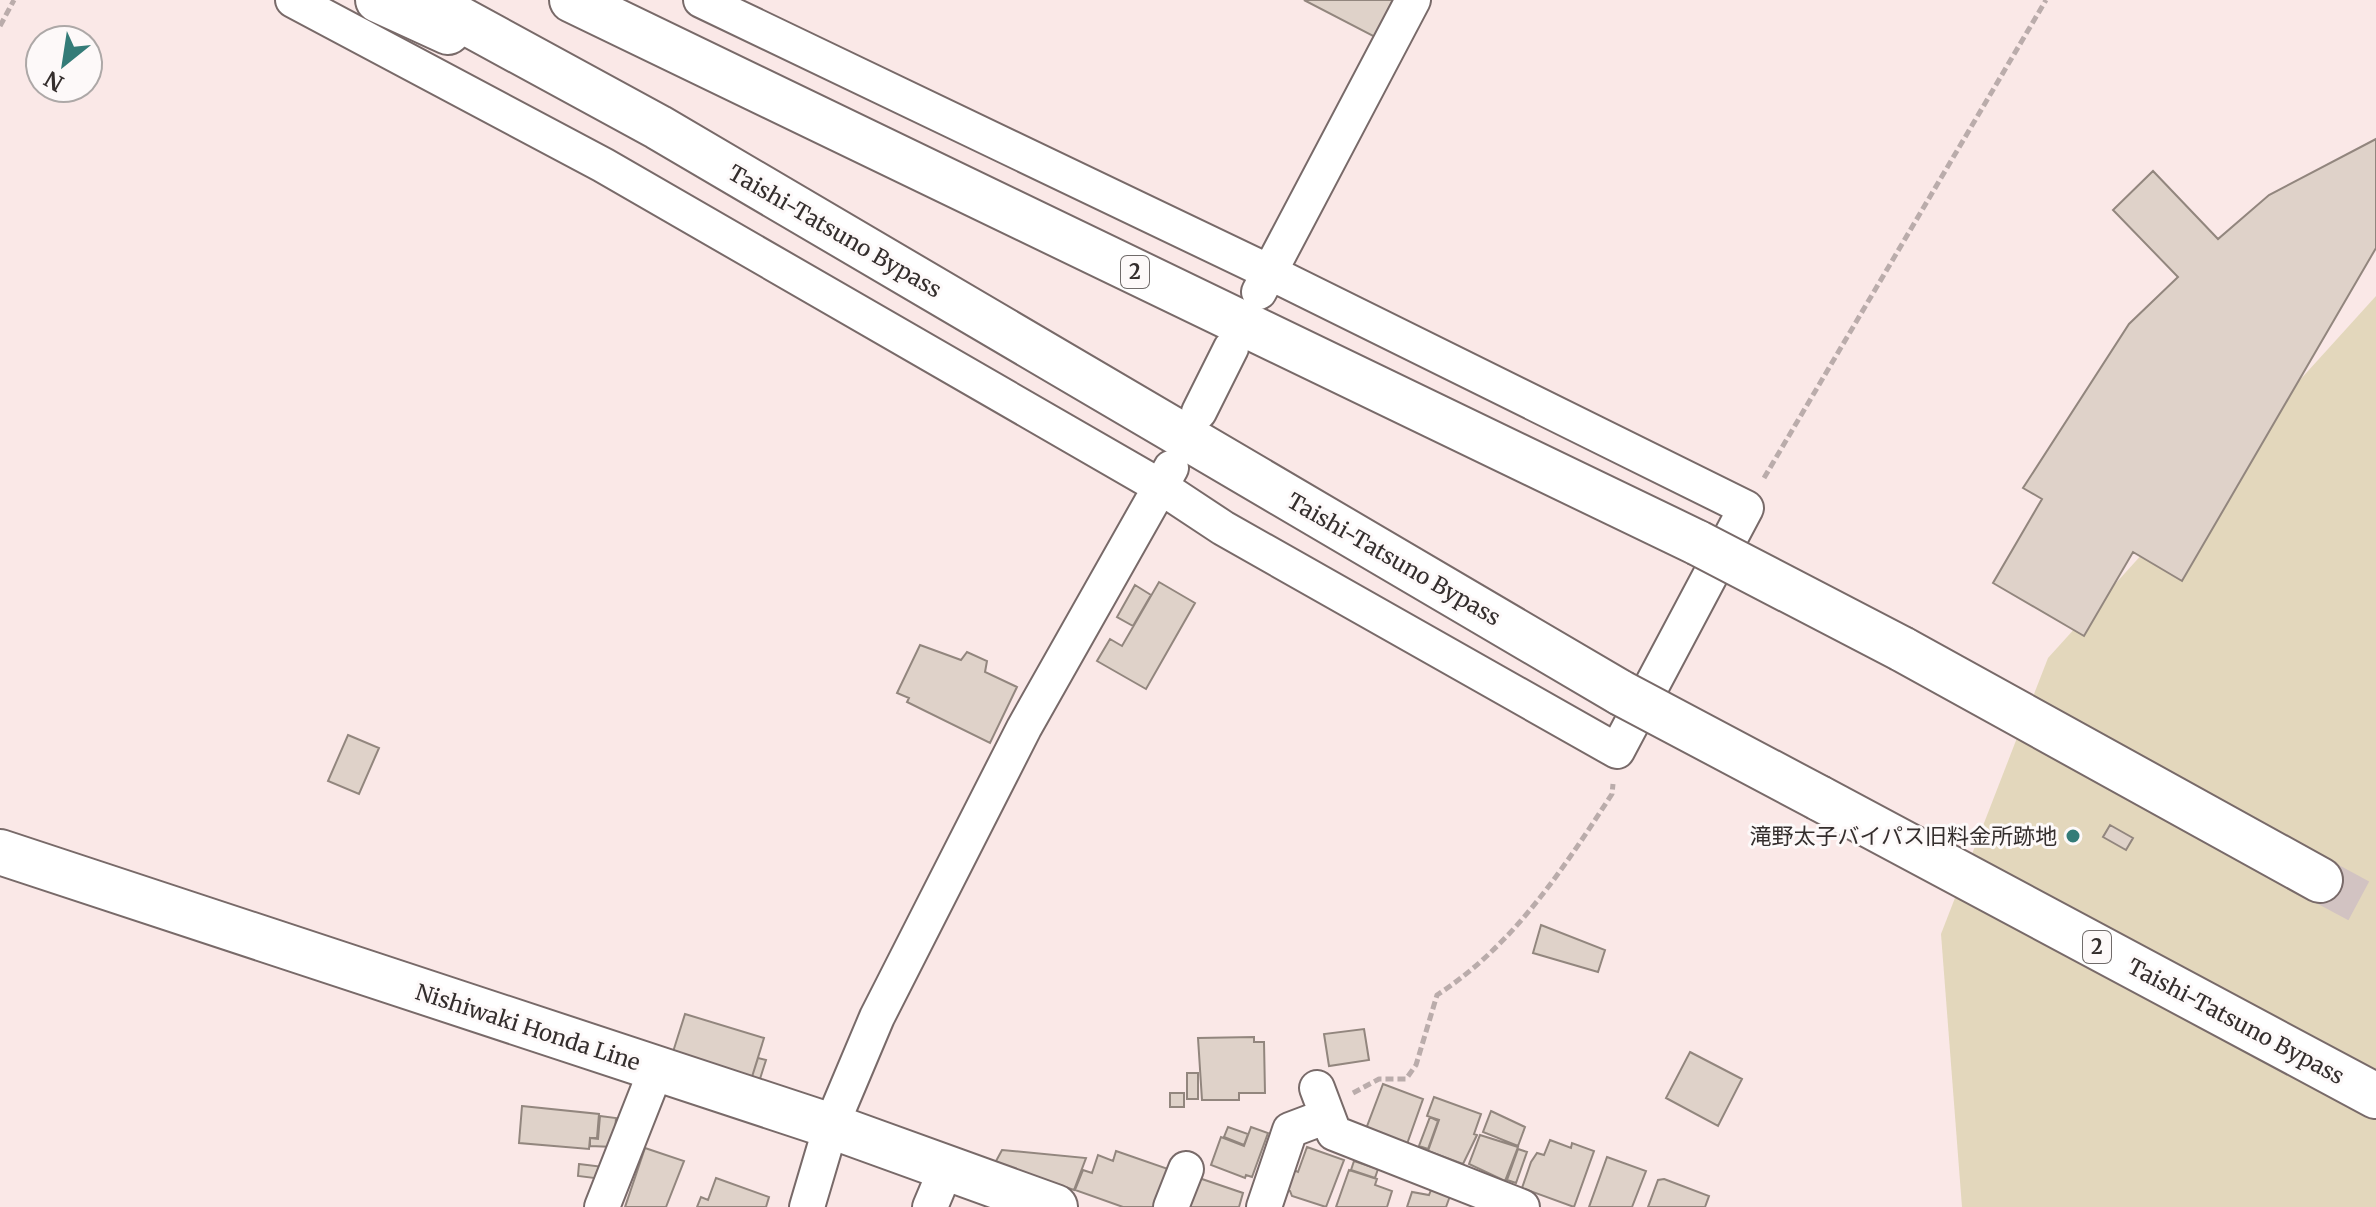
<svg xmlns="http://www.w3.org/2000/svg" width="2376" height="1207" font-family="Merriweather,'Noto Sans JP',serif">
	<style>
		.green { fill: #e3d7bc }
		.building { fill: #dfd2c9; stroke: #92867e; stroke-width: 2 }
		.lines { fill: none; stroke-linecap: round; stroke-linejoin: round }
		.highway-tunnel { stroke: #d2c3c2; stroke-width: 44; stroke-dasharray: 44 22; stroke-linecap: butt }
		.street-casing { stroke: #786a69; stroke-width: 38 }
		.secondary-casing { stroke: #786a69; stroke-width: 48 }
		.highway-casing { stroke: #786a69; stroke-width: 48 }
		.path { stroke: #baacab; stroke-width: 5; stroke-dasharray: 8 4; stroke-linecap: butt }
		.street { stroke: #fff; stroke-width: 34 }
		.secondary { stroke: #fff; stroke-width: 44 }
		.highway { stroke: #fff; stroke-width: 44 }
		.highway-bridge-casing { stroke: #786a69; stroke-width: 48; stroke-linecap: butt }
		.highway-bridge { stroke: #fff; stroke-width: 44 }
		.poi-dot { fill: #347c78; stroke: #fdf9f9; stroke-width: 3 }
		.labels { text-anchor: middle; stroke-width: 6; stroke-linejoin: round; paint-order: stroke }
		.shield { fill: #fdf9f9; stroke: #706b6a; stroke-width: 2 }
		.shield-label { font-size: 20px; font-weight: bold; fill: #342e2d }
		.street-label { font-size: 22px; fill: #342e2d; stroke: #fdf9f9 }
		.poi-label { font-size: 22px; fill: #342e2d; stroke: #fdf9f9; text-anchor: end }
	</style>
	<rect width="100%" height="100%" fill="#fae8e7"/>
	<path class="green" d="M 2376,296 L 2376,1207 L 1962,1207 L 1941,934 L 2048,658 Z"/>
	<path class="building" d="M 1304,0 L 1393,0 L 1375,37 Z
		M 2376,139 L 2376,248 L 2182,581 L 2133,552 L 2084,636 L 1993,583 L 2042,499 L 2023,488 L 2129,324 L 2178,277 L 2113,210 L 2153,171 L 2218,239 L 2269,195 Z
		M 1159,582 L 1195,603 L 1146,689 L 1097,661 L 1110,639 L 1122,646 Z
		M 1135,585 L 1151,595 L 1133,626 L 1117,617 Z
		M 920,645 L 961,660 L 967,652 L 987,661 L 985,672 L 1017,687 L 990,743 L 907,702 L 909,698 L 897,693 Z
		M 348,735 L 379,748 L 359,794 L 328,781 Z
		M 2110,825 L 2133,838 L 2126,850 L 2103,837 Z
		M 1541,925 L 1605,950 L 1598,972 L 1533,953 Z
		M 685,1014 L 764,1038 L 751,1080 L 672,1055 Z
		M 1364,1029 L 1369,1060 L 1329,1066 L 1324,1034 Z
		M 1254,1037 L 1254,1042 L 1264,1042 L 1265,1093 L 1239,1093 L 1239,1100 L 1202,1100 L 1198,1038 Z
		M 1690,1052 L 1742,1079 L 1718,1126 L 1666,1098 Z
		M 758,1058 L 766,1060 L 759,1082 L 751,1080 Z
		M 1187,1073 L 1198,1073 L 1198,1099 L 1187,1099 Z
		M 1383,1084 L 1423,1099 L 1407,1144 L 1366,1129 Z
		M 1170,1093 L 1184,1093 L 1184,1107 L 1170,1107 Z
		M 1434,1097 L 1481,1114 L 1474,1134 L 1477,1135 L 1463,1164 L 1428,1151 L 1439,1120 L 1427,1116 Z
		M 522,1106 L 599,1114 L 597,1138 L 590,1138 L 589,1149 L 519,1143 Z
		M 1491,1111 L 1525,1127 L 1518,1146 L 1483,1132 Z
		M 600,1116 L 616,1118 L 614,1147 L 590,1146 L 590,1138 L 598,1139 Z
		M 1430,1117 L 1438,1121 L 1428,1149 L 1419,1146 Z
		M 1228,1127 L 1248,1134 L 1244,1145 L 1224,1137 Z
		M 1251,1127 L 1268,1133 L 1252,1177 L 1246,1175 L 1245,1178 L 1211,1165 L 1221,1137 L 1244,1146 Z
		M 1480,1135 L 1518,1147 L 1505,1181 L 1469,1164 Z
		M 1550,1140 L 1571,1148 L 1572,1143 L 1594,1151 L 1574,1207 L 1522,1188 L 1531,1162 L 1537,1153 L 1544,1155 Z
		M 1307,1147 L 1344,1160 L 1326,1207 L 1292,1196 L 1290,1191 L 1282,1188 L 1289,1168 L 1298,1172 Z
		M 645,1148 L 684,1161 L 666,1207 L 625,1207 Z
		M 1518,1149 L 1527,1152 L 1516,1183 L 1507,1180 Z
		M 1002,1150 L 1086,1158 L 1074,1190 L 995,1163 Z
		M 1116,1151 L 1171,1170 L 1157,1207 L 1123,1207 L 1075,1190 L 1083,1170 L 1092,1173 L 1098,1155 L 1113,1161 Z
		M 1607,1157 L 1646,1171 L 1632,1207 L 1589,1207 Z
		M 1354,1161 L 1378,1169 L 1375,1178 L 1351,1170 Z
		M 579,1164 L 604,1167 L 602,1179 L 578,1176 Z
		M 1349,1170 L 1377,1179 L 1375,1185 L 1392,1191 L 1387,1207 L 1336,1207 Z
		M 716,1178 L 769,1197 L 766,1207 L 697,1207 L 701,1197 L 708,1200 Z
		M 1199,1178 L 1243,1193 L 1239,1207 L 1189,1207 Z
		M 1664,1179 L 1709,1196 L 1705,1207 L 1648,1207 L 1658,1180 Z
		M 1431,1190 L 1450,1196 L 1446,1207 L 1407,1207 L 1412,1192 L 1429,1195 Z"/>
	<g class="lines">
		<path class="highway-tunnel" d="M 2320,880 L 2376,910"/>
		<defs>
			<path id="street" d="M 293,0 L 603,165 L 1161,487 L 1223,528 L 1617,751 L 1746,508 L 1269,272 L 701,0
				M 1259,292 L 1413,0
				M 1199,412 L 1231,348
				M 1317,1088 L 1334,1133 L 1522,1207
				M 602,1207 L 656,1070
				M 807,1207 L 831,1126 L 877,1017 L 1024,728 L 1171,468
				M 930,1207 L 946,1169
				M 1171,1207 L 1186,1169
				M 1264,1207 L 1290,1130 L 1327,1116"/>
			<path id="secondary" d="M 0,852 L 831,1126 L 1055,1207"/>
			<path id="highway" d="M 378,0 L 448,32
				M 425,0 L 658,127 L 1621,693
				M 572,0 L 1698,543
				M 1902,649 L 2320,880
				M 1819,798 L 2376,1096"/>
		</defs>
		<use href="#street" class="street-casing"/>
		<use href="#secondary" class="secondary-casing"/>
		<use href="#highway" class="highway-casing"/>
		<path class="path" d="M 0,26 L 14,0
			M 1764,478 L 2046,0
			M 1353,1093 L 1379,1079 L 1406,1079 L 1416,1065 L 1437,995 C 1514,945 1563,869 1612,794 L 1613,784"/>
		<use href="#street" class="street"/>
		<use href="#secondary" class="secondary"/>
		<use href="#highway" class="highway"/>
		<defs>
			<path id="highway-bridge" d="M 1698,543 L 1902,649
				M 1621,693 L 1819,798"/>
		</defs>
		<use href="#highway-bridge" class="highway-bridge-casing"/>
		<use href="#highway-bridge" class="highway-bridge"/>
	</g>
	<circle class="poi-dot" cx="2073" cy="836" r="8"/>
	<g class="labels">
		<g class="shield">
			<rect x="1121" y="256" width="28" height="32" rx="6"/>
			<rect x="2083" y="931" width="28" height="32" rx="6"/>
		</g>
		<g class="shield-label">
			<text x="1135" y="279">2</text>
			<text x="2097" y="954">2</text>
		</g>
		<g class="street-label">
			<text transform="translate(835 231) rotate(30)" y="8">Taishi-Tatsuno Bypass</text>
			<text transform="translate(1394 559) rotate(30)" y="8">Taishi-Tatsuno Bypass</text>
			<text transform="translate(2236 1021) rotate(28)" y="8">Taishi-Tatsuno Bypass</text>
			<text transform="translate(528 1027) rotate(18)" y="8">Nishiwaki Honda Line</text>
		</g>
		<g class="poi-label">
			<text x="2057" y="844">滝野太子バイパス旧料金所跡地</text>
		</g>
	</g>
	<g transform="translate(64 64) rotate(210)"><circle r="38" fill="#fdf9f9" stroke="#ada8a7" stroke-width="2"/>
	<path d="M0-6L14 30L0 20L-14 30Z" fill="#347c78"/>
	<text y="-12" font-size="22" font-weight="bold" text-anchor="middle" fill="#342e2d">N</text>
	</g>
</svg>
